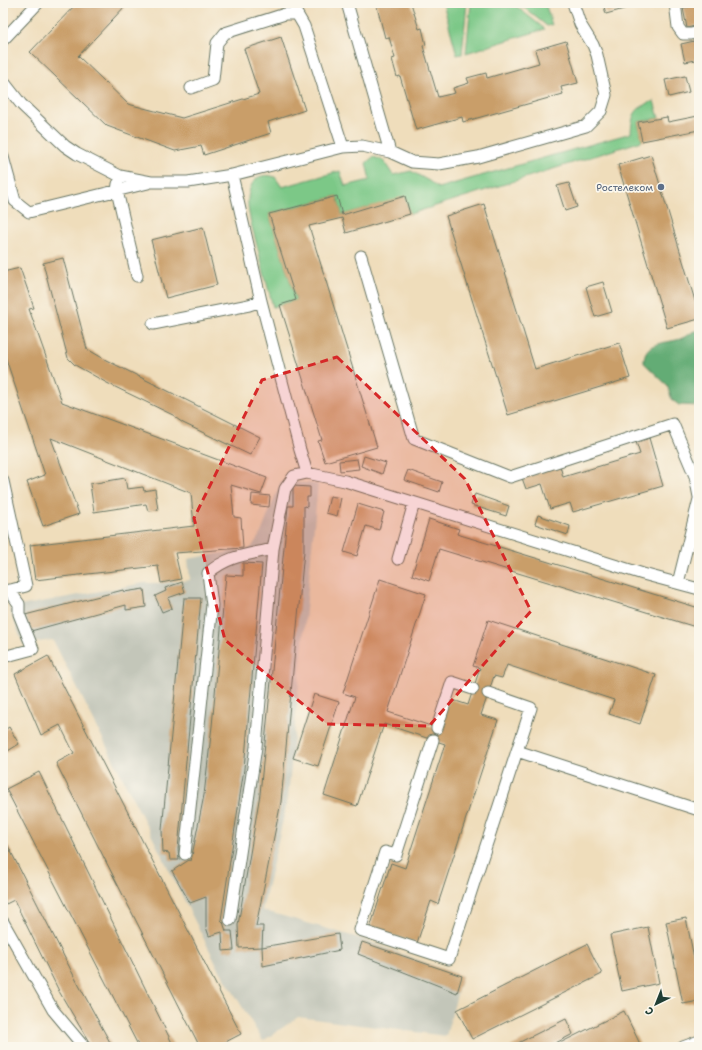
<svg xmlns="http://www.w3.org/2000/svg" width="702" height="1050" font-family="'Shantell Sans',sans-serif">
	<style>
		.industrial { fill: #c3c6b9 }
		.green { fill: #7bc887; stroke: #4d825e }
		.forest { fill: #64ac74; stroke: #427454 }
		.building { fill: #c99e69 }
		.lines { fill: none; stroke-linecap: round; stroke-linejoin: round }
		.lane-casing { stroke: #687563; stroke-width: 13 }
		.lane { stroke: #fff; stroke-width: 11 }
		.marked { fill: #d62828; fill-opacity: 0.2; stroke: #d62828; stroke-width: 3; stroke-dasharray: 8 5; stroke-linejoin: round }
		.service-dot { fill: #5c6f8a; stroke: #fbf7ec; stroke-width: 1.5 }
		.labels { text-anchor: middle; stroke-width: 3.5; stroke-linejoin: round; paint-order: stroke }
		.service-label { font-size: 10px; fill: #4e5e75; stroke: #fbf7ec; text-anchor: end }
	</style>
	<rect width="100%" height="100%" fill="#fbf7ec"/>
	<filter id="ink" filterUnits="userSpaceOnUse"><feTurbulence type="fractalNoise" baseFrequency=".025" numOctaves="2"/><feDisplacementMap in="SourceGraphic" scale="8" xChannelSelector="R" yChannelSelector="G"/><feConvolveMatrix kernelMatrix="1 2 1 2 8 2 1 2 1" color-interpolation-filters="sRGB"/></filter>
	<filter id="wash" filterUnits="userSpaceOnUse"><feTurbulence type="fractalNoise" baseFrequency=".012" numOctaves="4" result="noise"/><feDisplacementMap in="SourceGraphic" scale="16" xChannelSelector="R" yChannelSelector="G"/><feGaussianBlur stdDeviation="0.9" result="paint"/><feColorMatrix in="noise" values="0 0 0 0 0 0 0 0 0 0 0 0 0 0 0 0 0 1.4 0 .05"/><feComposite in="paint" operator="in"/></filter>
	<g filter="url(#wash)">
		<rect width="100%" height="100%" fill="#efddbb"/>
		<path class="industrial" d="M 281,481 L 318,484 L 288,798 L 262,910 L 359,938 L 462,976 L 446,1036 L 298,1017 L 263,1041 L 218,967 L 53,640 L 23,644 L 9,608 L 144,583 L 163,583 L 190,580 L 188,559 L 251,548 L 261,533 Z"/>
		<path class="green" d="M 443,3 L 467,3 L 462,54 L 457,55 Z
			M 471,3 L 512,3 L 545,29 L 466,53 Z
			M 518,3 L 545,3 L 552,25 L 547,26 Z
			M 654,101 L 659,118 L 638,122 L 642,141 L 410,214 L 405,197 L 342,215 L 337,196 L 269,214 L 296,300 L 273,307 C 267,284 261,261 255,238 C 252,227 247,210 248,199 C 249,183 258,171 275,177 L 282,187 L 340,171 L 345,186 L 370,180 L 366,163 L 373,157 L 383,160 L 393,175 L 411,171 L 429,181 L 438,188 L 631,133 C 632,113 635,108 654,101 Z"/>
		<path class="forest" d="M 694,331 L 699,331 L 699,406 L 679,405 L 672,400 L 667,385 L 644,363 C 643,341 664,344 680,339 C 685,337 690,334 694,331 Z"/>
		<g id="blocks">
			<path class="building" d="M 77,3 L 128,3 L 78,56 L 128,104 L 182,118 L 259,94 L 244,49 L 281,37 L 305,110 L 268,122 L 271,133 L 204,155 L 201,146 L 175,151 L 107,126 L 30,52 Z
				M 376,3 L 411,3 L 419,29 L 422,28 L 426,45 L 423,46 L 438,97 L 455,93 L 453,88 L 469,83 L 467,78 L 486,73 L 487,78 L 539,63 L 535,50 L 566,41 L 578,83 L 561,87 L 563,94 L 463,122 L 462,117 L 416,130 L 400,76 L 397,77 L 392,59 L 395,58 L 389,37 L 385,38 Z
				M 603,3 L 638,3 L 638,5 L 606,14 Z
				M 688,3 L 699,3 L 699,25 L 687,28 L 683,8 L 689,7 Z
				M 699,40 L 699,70 L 698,70 L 696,60 L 685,62 L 681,44 Z
				M 685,76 L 689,92 L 669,97 L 665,80 Z
				M 698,116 L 699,130 L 642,141 L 638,122 L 667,117 L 668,122 Z
				M 651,155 L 699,314 L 699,319 L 667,328 L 618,165 Z
				M 569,183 L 577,207 L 565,211 L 557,186 Z
				M 337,196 L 342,215 L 405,196 L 410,214 L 346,233 L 342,218 L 309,226 L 377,447 L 325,462 L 318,441 L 322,440 L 280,305 L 296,300 L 269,214 Z
				M 484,204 L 535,369 L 619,343 L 630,378 L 508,415 L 446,216 Z
				M 203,227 L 217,285 L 166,298 L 151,240 Z
				M 63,258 L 87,349 L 106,360 L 260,437 L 250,455 L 183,423 L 176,418 L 175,416 L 107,383 L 75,365 L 68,358 L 43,263 Z
				M 20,268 L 34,308 L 29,309 L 62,402 L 267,478 L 261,494 L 231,485 L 234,517 L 241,518 L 243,548 L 175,553 L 181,579 L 161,583 L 158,566 L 35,580 L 30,545 L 194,526 L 191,493 L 51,438 L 79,514 L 43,526 L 27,482 L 45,475 L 3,350 L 3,272 Z
				M 603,282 L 612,312 L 595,317 L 586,287 Z
				M 649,438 L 663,486 L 573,512 L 570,503 L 550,509 L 542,484 L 526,489 L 522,478 L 560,466 L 563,477 L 640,454 L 636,442 Z
				M 364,456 L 386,463 L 382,474 L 361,466 Z
				M 357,459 L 359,469 L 340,471 L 339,461 Z
				M 408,470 L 442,482 L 439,492 L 404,480 Z
				M 125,478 L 127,489 L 143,487 L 144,491 L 155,489 L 158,510 L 148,511 L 146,504 L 94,512 L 90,484 Z
				M 293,486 L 310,487 L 310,497 L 307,497 L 307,507 L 304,506 L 304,551 L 281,802 L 256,926 L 263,926 L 262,947 L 338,934 L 340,950 L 263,966 L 262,947 L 239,948 L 238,925 L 260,794 L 288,506 L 293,506 Z
				M 252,494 L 270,496 L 269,507 L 251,505 Z
				M 475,494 L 509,506 L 506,516 L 471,505 Z
				M 330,496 L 341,498 L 337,516 L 326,513 Z
				M 358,504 L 384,512 L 379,530 L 366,526 L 357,556 L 344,552 Z
				M 538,515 L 570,526 L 568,535 L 535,524 Z
				M 429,519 L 459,529 L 457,534 L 699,608 L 699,628 L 439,549 L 429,581 L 412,575 Z
				M 243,563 L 262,564 L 244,769 L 221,920 L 223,922 L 226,931 L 232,931 L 234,950 L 223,951 L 222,932 L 209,936 L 206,927 L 206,897 L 190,903 L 172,871 L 189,860 L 191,861 L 204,795 L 212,726 L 226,575 L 243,576 Z
				M 380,579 L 426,594 L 388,712 L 437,728 L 450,699 L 468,705 L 480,668 L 473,666 L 488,620 L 656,675 L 640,724 L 609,714 L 614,700 L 507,665 L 502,678 L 494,676 L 481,715 L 498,720 L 438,904 L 431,901 L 417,943 L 370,928 L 391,863 L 405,868 L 445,744 L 384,724 L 357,806 L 324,795 L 355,697 L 343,693 Z
				M 182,582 L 185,592 L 168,598 L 172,608 L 162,612 L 155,596 L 166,591 L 165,588 Z
				M 144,589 L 146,607 L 126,610 L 126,605 L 31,631 L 25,615 L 123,590 L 124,592 Z
				M 184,598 L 201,598 L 178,849 L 179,860 L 170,860 L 169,853 L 163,852 L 162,830 Z
				M 48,656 L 241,1034 L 216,1047 L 200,1047 L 56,763 L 74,753 L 60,725 L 41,735 L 15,674 Z
				M 314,694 L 339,702 L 318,766 L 293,758 Z
				M 9,727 L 19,744 L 3,754 L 3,731 Z
				M 39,772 L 174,1047 L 139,1047 L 6,789 Z
				M 3,836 L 75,978 L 112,1046 L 110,1047 L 92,1047 L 60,993 L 14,900 L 6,904 L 3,898 Z
				M 686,918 L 699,983 L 699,1001 L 683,1004 L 666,922 Z
				M 648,927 L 659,983 L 622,991 L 610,935 Z
				M 362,942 L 462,976 L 457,993 L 358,954 Z
				M 587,944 L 602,974 L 472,1039 L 457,1010 Z
				M 624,1011 L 640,1044 L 635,1047 L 552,1047 Z
				M 566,1019 L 573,1034 L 548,1047 L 510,1047 Z"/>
		</g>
	</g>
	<g filter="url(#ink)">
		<use href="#blocks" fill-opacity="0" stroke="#687563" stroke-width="1"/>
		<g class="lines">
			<defs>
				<path id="lane" d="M 347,3 L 390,152
					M 675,3 L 678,27 L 683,34 L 691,34 L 699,32
					M 3,40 L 38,3
					M 3,81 L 21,104 L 65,146 L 77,154 L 120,176 L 151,182 L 188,182 L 232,175 L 343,147 L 362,146 L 390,152 L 412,162 L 439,164 L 478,157 L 586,126 L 601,111 L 606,95 L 597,55 L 593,45 L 580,24 L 573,3
					M 191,88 L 213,80 L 217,43 L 225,33 L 285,14 L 297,14 L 304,26 L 343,147
					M 3,157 L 15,201 L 29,212 L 148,183
					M 232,175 L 261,301 L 300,450 L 307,473
					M 118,184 L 117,191 L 137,276
					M 361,256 L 414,439 L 510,477 L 673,424 L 695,476 L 699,497
					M 153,324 L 249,305 L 261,301
					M 3,481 L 26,586 L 3,592
					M 398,559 L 414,503
					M 678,583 L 699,499
					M 3,657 L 33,649 L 19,614 L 19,604 L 9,590
					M 437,728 L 452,682 L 473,689
					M 433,740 L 396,855 L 385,852 L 360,930 L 449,959 L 531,708 L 488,693
					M 517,751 L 699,810
					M 185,854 L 212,605 L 208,573 C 229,555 247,555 273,549
					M 230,920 L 256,747 L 273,549 L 285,489 L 294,476 L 307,473 L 345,481 L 643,574 L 699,589
					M 3,922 L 53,1010 L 84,1047
					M 683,1047 L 699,1041"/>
			</defs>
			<use href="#lane" class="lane-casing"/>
			<use href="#lane" class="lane"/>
		</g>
	</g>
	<path class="marked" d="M 337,357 L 465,479 L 531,611 L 429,726 L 327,724 L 225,640 L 194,518 L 262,380 Z"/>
	<circle class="service-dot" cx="661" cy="187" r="4"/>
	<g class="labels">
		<g class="service-label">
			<text x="653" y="191">Ростелеком</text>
		</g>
	</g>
	<rect width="702" height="1050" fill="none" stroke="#fbf7ec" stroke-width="16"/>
	<g transform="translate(656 1004) rotate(223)" stroke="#fbf7ec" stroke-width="3" paint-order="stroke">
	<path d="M0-3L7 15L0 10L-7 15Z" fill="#1f3d34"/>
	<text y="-6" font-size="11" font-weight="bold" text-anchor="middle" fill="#1f3d34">С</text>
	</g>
</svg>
